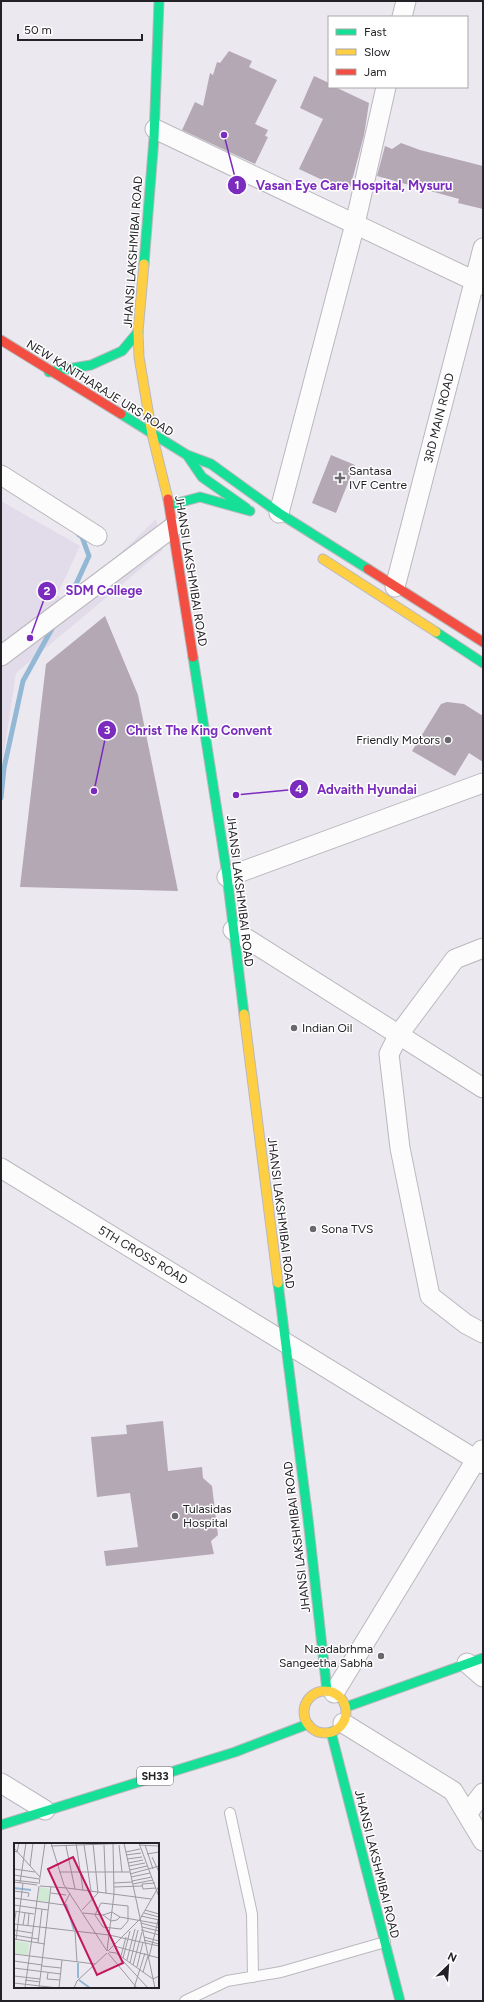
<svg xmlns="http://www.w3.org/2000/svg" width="484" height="2002" font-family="Figtree,sans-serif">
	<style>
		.built { fill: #e2dbea }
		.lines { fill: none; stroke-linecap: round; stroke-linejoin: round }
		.stream { stroke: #92b8d5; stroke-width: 5 }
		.building { fill: #b3a8b4 }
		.lane-casing { stroke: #bab8bd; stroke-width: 12 }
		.street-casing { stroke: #bab8bd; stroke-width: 21 }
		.fast-casing { stroke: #bab8bd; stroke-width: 11 }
		.slow-casing { stroke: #bab8bd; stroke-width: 11 }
		.jam-casing { stroke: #bab8bd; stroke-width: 11 }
		.lane { stroke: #fcfcfd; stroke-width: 10 }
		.street { stroke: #fcfcfd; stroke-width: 19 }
		.fast { stroke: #16e098; stroke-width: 9 }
		.slow { stroke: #ffcf43; stroke-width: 9 }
		.jam { stroke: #f24e42; stroke-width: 9 }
		.poi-dot { fill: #6a676d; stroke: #fff; stroke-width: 1.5 }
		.labels { text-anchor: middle; stroke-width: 3; stroke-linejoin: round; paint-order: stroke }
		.shield { fill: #fff; stroke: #666467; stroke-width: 1 }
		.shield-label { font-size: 11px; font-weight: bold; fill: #242226 }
		.street-label { font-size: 12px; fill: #242226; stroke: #fff }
		.poi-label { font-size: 12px; fill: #242226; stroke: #fff; text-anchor: start }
		.inset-river { fill: none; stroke: #92b8d5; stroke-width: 2 }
		.inset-road { fill: none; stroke: #9c999f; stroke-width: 1 }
		.view { fill: #c2185b; fill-opacity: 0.15; stroke: #c2185b; stroke-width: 2 }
		.inset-edge { fill: none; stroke: #242226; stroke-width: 2 }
		.leader { fill: none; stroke: #7b2cbf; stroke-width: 1.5 }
		.callout-dot { fill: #7b2cbf; stroke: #fff; stroke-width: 1.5 }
		.mark-label { font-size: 12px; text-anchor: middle; font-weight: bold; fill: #fff }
		.callout-label { font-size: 13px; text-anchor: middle; font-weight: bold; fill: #7b2cbf; stroke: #fff; stroke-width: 3; stroke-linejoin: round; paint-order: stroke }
	</style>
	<rect width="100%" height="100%" fill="#ece8f0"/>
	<path class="built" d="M 1,501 L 80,546 L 57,595 L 70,602 L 156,519 L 163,550 L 16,673 L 1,773 Z"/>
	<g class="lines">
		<path class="stream" d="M 71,595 L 89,556 L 82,537 L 79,535
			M 1,798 L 4,768 L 23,681 L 54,625"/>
	</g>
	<path class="building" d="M 229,51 L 252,61 L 249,67 L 277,80 L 255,124 L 268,130 L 265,136 L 268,137 L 255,164 L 182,130 L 195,102 L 203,106 L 210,73 L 213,75 L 217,62 L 220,63 Z
		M 314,76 L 329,83 L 329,87 L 335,87 L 369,103 L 364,135 L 350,188 L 332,182 L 331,184 L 299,169 L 323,119 L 300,108 Z
		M 401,143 L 420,150 L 483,166 L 483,209 L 458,203 L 459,199 L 377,176 L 385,146 L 392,149 Z
		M 331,455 L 355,465 L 336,513 L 312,503 Z
		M 105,616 L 138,695 L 178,891 L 20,887 L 46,664 Z
		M 447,702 L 464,704 L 483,716 L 483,762 L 469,753 L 455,776 L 412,751 L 441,704 Z
		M 163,1421 L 168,1471 L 202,1467 L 203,1478 L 212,1486 L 218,1535 L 211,1541 L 214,1554 L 106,1566 L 104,1551 L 138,1547 L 130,1493 L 97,1497 L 91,1437 L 127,1434 L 126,1425 Z"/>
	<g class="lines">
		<defs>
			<path id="lane" d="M 230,1813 L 252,1914 L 253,1977
				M 185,2001 L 227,1981 L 281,1972 L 385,1942"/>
			<path id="street" d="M 402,17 L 406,1
				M 155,129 L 483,285
				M 1,475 L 97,536
				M 279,513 L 355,224 L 386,87
				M 395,587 L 483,248
				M 1,656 L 173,527
				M 227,877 L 483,783
				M 233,930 L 483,1088
				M 483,948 L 455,959 L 399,1034 L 389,1054 L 400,1148 L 430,1296 L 466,1324 L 483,1333
				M 1,1168 L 483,1464
				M 467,1663 L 483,1677
				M 334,1693 L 482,1450
				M 343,1723 L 453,1791 L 483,1841
				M 1,1783 L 45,1810
				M 467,1814 L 483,1793"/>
			<path id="fast" d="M 144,264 L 154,138 L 159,1
				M 49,372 L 91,365 L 122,351 L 138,332
				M 121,414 L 187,455 L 211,464 L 279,513 L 368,569
				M 187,455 L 202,477 L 246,508
				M 170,505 L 200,497 L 250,511
				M 436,632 L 483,663
				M 193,657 L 226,868 L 244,1014
				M 278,1283 L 308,1519 L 327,1691
				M 346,1707 L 483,1658
				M 331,1732 L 400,2001
				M 1,1825 L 235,1752 L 308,1724"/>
			<path id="slow" d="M 144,264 L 138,332 L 139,357 L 152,434 L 168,499
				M 323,559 L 436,632
				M 244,1014 L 278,1283
				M304 1712a21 21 0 1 1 42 0a21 21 0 1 1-42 0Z"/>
			<path id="jam" d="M 1,340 L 121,414
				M 168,499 L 193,657
				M 368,569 L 483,642"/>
		</defs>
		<use href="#lane" class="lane-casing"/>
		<use href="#street" class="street-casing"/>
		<use href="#fast" class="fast-casing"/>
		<use href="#slow" class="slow-casing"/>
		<use href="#jam" class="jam-casing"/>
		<use href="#lane" class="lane"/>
		<use href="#street" class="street"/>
		<use href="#fast" class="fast"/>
		<use href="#slow" class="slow"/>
		<use href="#jam" class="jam"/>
	</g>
	<g class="poi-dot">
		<path d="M338 472h4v4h4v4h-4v4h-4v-4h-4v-4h4z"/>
		<circle cx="448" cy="740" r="4"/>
		<circle cx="294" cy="1028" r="4"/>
		<circle cx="313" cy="1229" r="4"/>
		<circle cx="175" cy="1516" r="4"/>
		<circle cx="381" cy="1656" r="4"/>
	</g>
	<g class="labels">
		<rect class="shield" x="137" y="1767" width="36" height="18" rx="3"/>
		<g class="shield-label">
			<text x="155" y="1780">SH33</text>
		</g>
		<g class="street-label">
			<text transform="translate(133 252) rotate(-86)" y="4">JHANSI LAKSHMIBAI ROAD</text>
			<text transform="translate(100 388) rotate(32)" y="4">NEW KANTHARAJE URS ROAD</text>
			<text transform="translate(439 418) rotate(-76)" y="4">3RD MAIN ROAD</text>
			<text transform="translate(191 571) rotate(81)" y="4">JHANSI LAKSHMIBAI ROAD</text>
			<text transform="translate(240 891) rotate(83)" y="4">JHANSI LAKSHMIBAI ROAD</text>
			<text transform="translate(281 1213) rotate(83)" y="4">JHANSI LAKSHMIBAI ROAD</text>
			<text transform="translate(143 1255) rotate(31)" y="4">5TH CROSS ROAD</text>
			<text transform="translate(297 1537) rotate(-97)" y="4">JHANSI LAKSHMIBAI ROAD</text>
			<text transform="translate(377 1864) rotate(76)" y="4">JHANSI LAKSHMIBAI ROAD</text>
		</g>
		<g class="poi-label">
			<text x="349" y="475">Santasa<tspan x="349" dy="14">IVF Centre</tspan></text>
			<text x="440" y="744" text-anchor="end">Friendly Motors</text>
			<text x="302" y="1032">Indian Oil</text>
			<text x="321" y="1233">Sona TVS</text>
			<text x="183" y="1513">Tulasidas<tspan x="183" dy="14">Hospital</tspan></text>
			<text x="373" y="1653" text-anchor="end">Naadabrhma<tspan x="373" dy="14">Sangeetha Sabha</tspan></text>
		</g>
	</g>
	<g transform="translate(14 1843)">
		<rect width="145" height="145" fill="#ece8f0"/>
		<path d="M 25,44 L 36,46 L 35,59 L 24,58 ZM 0,98 L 15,100 L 14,112 L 0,110 Z" fill="#cfe9d3"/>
		<path class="inset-river" d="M 0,45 L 17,47M 52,61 L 60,87M 64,120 L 64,135M 65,137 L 76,145"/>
		<path class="inset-road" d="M 37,0 L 50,42 L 93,108M 62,0 L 69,47M 110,0 L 141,145M 125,0 L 145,54M 70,2 L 77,48M 90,2 L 92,50M 105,2 L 108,29M 125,2 L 145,3M 131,2 L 139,26M 37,3 L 119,0M 52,3 L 61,46M 0,5 L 26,34M 0,8 L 3,9 L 5,0M 112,9 L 126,6M 133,11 L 145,9M 112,12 L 127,10M 138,14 L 145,29M 113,16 L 128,14M 114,20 L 129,17M 16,23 L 19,0M 115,23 L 131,20M 0,26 L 21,29M 116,27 L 133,23M 45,29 L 116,29M 116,31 L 145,23M 0,32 L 25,36M 117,34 L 136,30M 0,37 L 24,40M 118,38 L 138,34M 0,39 L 23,42M 6,40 L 12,0M 100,40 L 118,39M 141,40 L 128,41 L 129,46 L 142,45M 25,41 L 31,0M 119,41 L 139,37M 26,43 L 53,45M 100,44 L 128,43M 53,45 L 137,56M 0,48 L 15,50 L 14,54M 37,50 L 52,52M 0,55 L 50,62 L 56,50M 87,60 L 114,63 L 114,78 L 107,86 L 89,84 L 81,72 ZM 0,62 L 34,67M 68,67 L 84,50 L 79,0M 131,67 L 145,71M 0,68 L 20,71M 69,70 L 89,72 L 98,69 L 106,74 L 145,81M 130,70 L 145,74M 89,72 L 97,78 L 103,77 L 106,74M 127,73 L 145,77M 127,80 L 145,85M 0,81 L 95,92 L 145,103M 0,81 L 2,69M 9,82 L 11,70M 14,82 L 15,70M 128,84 L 145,88M 0,87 L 18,90M 127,87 L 145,92M 61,88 L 63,119M 0,92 L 24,96M 130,94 L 145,98M 0,96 L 31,101M 2,97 L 9,40M 130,97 L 145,101M 24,100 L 28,66M 100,103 L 145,115M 93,108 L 100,51 L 99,0M 94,108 L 126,76 L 145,43M 95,109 L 102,110 L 139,136 L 145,133M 94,110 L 123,145M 0,111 L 81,121M 107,113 L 112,94M 135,114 L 145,74M 109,115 L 116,88M 108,117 L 134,145M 113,117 L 121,86M 0,118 L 28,122M 116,120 L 124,87M 119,122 L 128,89M 28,123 L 47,125M 123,124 L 129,99M 0,125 L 47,131M 129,129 L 134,113M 34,130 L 33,136 L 46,137M 0,133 L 26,136M 11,137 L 26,139M 0,140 L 44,145M 11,145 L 25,43M 25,145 L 37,43M 45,145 L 48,117M 60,145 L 63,138 L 93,110M 120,145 L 131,110"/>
		<path class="view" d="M 59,14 L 109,120 L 83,132 L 34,26 Z"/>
		<rect width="145" height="145" class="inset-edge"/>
	</g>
	<path class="leader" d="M224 135L237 185M30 638L47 591M94 791L107 730M236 795L299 789"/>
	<g class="callout-dot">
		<circle cx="224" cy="135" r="4"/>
		<circle cx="30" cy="638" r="4"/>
		<circle cx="94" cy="791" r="4"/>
		<circle cx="236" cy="795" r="4"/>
		<circle cx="237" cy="185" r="10"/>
		<circle cx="47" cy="591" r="10"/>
		<circle cx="107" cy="730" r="10"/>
		<circle cx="299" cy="789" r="10"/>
	</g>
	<g class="mark-label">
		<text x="237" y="189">1</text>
		<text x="47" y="595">2</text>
		<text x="107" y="734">3</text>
		<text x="299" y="793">4</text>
	</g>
	<g class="callout-label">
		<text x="354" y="190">Vasan Eye Care Hospital, Mysuru</text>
		<text x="104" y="595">SDM College</text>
		<text x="199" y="735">Christ The King Convent</text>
		<text x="367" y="794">Advaith Hyundai</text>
	</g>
	<rect width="484" height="2002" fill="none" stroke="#242226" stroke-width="4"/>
	<rect x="328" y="16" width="140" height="72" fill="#ffffff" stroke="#a7a7a8"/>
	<rect x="336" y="29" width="20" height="6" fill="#16e098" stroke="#a7a7a8"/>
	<text x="364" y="36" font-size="12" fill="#242226">Fast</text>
	<rect x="336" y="49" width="20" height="6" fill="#ffcf43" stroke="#a7a7a8"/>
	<text x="364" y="56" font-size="12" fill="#242226">Slow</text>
	<rect x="336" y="69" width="20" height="6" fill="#f24e42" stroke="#a7a7a8"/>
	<text x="364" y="76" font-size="12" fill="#242226">Jam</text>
	<g transform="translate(448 1966) rotate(25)" stroke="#ffffff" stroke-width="3" paint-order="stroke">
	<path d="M0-3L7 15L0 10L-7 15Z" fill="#242226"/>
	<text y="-6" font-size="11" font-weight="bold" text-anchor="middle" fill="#242226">N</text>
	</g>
	<path d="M18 34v6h124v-6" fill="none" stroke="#242226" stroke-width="2"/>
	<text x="24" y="34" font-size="12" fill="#242226" stroke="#ffffff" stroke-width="3" paint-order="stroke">50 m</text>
</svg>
